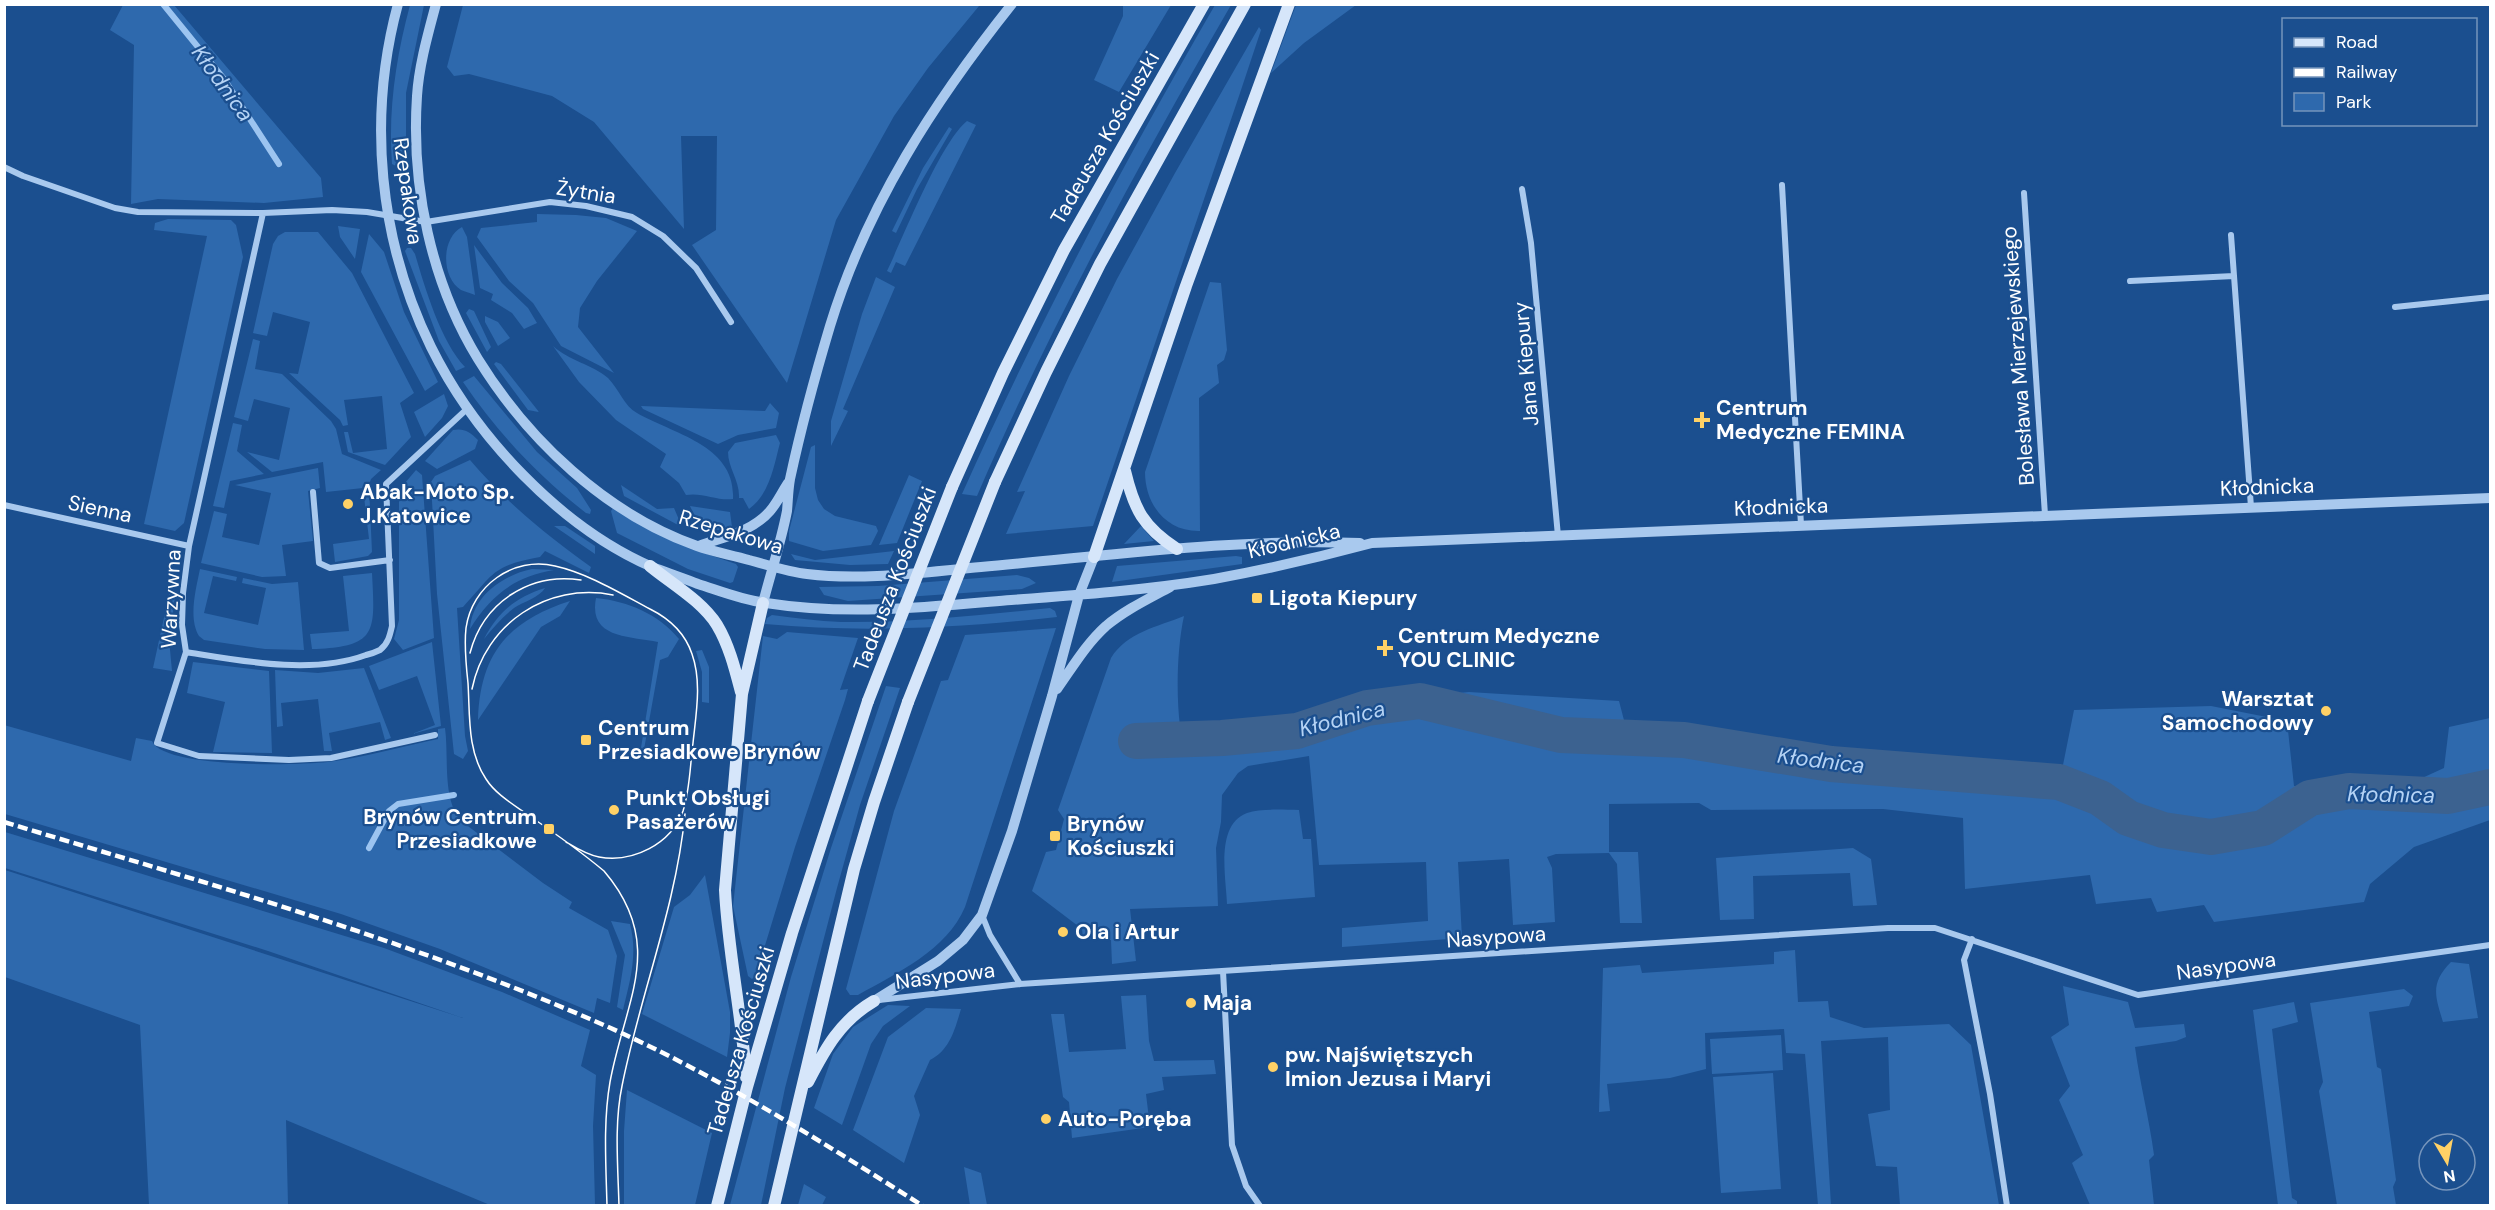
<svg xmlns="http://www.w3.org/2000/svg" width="2495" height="1210" font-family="'DM Sans',sans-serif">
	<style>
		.green { fill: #2e69ad }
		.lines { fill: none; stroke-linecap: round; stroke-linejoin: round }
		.stream { stroke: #9cc4f0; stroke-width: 6 }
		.river { stroke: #3c6290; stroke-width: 36 }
		.minor { stroke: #a9c9ee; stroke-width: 6 }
		.tertiary { stroke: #a9c9ee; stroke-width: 10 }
		.secondary { stroke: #d6e6fa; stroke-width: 12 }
		.tram { stroke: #fff; stroke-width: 1.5 }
		.rail { stroke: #fff; stroke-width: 4.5; stroke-dasharray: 10 4.5; stroke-linecap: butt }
		.secondary-bridge { stroke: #d6e6fa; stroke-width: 12 }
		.poi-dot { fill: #ffd166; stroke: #1b4f8f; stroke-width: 2 }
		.labels { text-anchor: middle; stroke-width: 4.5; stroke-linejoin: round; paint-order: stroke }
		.street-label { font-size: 21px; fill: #fff; stroke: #1b4f8f }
		.poi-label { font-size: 21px; font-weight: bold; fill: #fff; stroke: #1b4f8f; text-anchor: start }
		.water-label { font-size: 22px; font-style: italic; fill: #b5d3f5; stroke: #1b4f8f }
	</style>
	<rect width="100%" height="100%" fill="#1b4f8f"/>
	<path class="green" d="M 123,5 L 174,5 L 321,178 L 323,197 L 264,203 L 158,199 L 131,204 L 134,45 L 110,30 Z
		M 410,5 L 424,5 L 406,93 L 406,160 L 405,165 L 400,168 L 392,164 C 388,110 396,57 410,5 Z
		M 975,5 L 979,6 L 928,68 L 894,116 L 836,220 L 787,383 L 692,245 L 716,230 L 717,136 L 681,136 L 684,229 L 594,122 L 552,96 L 469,74 L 454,76 L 447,67 L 463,5 Z
		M 1123,5 L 1171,5 L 1119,92 L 1094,80 L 1123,16 Z
		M 1215,5 L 1231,5 C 1139,164 1050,326 977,496 L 962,494 C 1037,326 1123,164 1215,5 Z
		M 1296,5 L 1356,5 L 1304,43 L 1271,73 Z
		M 1259,27 L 1261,30 L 1239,96 L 1093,526 L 1006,534 L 1025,491 L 1017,492 L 1069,376 L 1117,279 L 1175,173 Z
		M 967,121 L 976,125 L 905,266 L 896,262 L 891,273 L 887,271 C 904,236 940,143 967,121 Z
		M 949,127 L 952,129 L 917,189 L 896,233 L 892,231 L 923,168 Z
		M 537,214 L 576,215 L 606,218 L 637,231 L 597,281 L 580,308 L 578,327 L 614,373 L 561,346 L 533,303 L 509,281 L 477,237 L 481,228 L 537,222 Z
		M 168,219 L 231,220 L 236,225 L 243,257 L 184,523 L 175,531 L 144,524 L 207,236 L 154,230 L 155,223 Z
		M 338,226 L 360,229 L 355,259 L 340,237 Z
		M 462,227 L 467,237 L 475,295 C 471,293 465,292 461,290 C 441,277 441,238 462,227 Z
		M 285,232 L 318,232 L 352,273 L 414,393 L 400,403 L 411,437 L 385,465 L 348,452 L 344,432 L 348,432 L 353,453 L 387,449 L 382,396 L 344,400 L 348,425 L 343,426 L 340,420 L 289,373 L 298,374 L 310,322 L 273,312 L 267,336 L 253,333 L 273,244 L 278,236 Z
		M 369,234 L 384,252 L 404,312 L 438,382 L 425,391 L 361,272 Z
		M 474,245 L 502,283 L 528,308 L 537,323 L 524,329 L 512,313 L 491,300 L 493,294 L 480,288 Z
		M 407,248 L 411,248 L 415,254 C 425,288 441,342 465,367 L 456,371 L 439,341 L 405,251 Z
		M 876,277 L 895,287 L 843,409 L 848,411 L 831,446 L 831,421 L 862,314 Z
		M 1210,282 L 1221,283 L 1227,350 L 1224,360 L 1217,365 L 1219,383 L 1199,398 L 1200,531 C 1166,532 1145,504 1145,472 Z
		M 469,309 L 474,311 L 491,347 L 487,352 L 466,313 Z
		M 485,316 L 498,322 L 510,338 L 498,346 L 485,322 Z
		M 253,339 L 260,341 L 255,369 L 282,374 L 331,421 L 336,429 L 342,454 L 381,470 L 371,479 L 369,485 L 372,552 L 368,556 L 335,562 L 333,544 L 369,539 L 363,488 L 326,492 L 323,462 L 272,472 L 247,452 L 279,460 L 290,408 L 254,399 L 248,421 L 234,417 Z
		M 553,346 C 569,361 592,364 608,378 C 619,389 624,406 637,413 C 673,434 736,445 733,499 C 717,501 702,492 686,495 L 679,483 L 660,467 L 666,454 L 616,420 L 579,382 Z
		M 496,362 L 501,364 L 539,412 L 528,410 L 494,364 Z
		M 474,376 L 537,452 L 577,488 L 591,510 L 590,514 L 586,513 C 537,475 498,433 463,382 Z
		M 444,394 L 448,406 L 442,418 L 425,437 L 414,412 Z
		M 770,403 L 779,413 L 776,428 L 738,435 L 718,444 L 643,409 L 641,406 L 765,411 Z
		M 233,423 L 242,425 L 237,451 L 264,474 L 230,481 L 224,508 L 213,506 Z
		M 453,430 C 464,428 470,432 478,440 L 475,449 L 437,469 L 425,461 Z
		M 776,435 L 780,443 C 774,465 770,494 749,509 L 743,498 L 739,498 C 740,481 728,468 728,452 L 735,443 Z
		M 815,445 L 815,488 L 818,500 L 824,509 L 835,516 L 876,526 L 878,531 L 871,545 L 823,551 L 789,541 L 789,531 L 811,447 Z
		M 470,460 C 507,503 545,534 591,567 L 589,573 L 545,551 L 540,557 C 491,566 494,574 463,607 L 457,608 L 465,736 L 468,751 L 463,759 L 454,754 L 437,594 L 431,482 L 435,476 Z
		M 318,468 L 320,488 L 308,491 L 313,541 L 282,545 L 286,576 L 262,577 L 201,563 L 214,511 L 227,514 L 222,537 L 259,545 L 271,493 L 235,485 Z
		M 416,470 L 422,475 L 434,638 L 403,650 L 394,639 L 399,620 L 399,490 Z
		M 909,475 L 922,481 L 897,543 L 879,545 Z
		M 621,485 L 657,509 L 674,508 L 680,522 L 678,525 L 624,496 Z
		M 690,506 L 730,512 L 732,527 C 709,534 699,527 690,506 Z
		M 613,508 L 707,554 L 736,564 L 738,567 L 733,582 L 730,583 L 688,569 L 617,533 L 611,511 Z
		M 554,526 L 565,526 L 595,546 L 595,554 Z
		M 1141,526 L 1154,541 L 1124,544 Z
		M 894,551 L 888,564 L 850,565 L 795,560 L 791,554 L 815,560 Z
		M 1236,556 L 1242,557 L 1242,564 L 1112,582 L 1117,566 Z
		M 200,569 L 237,577 L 236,581 L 213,576 L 204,613 L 258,625 L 266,588 L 242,583 L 243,578 L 272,584 L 298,582 L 304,650 L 265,649 L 204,640 L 199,636 C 188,618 196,589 200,569 Z
		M 532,569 L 554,570 C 515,576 490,596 470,629 C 472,596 503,575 532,569 Z
		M 372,573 C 375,632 378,647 312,649 L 310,634 L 349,631 L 343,576 Z
		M 1017,575 L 1029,578 L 1036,583 L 1022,589 L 848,601 L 824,595 L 819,587 L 878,586 Z
		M 172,581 L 175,599 L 169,639 L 172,671 L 153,668 Z
		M 545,588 C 540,597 523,602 514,608 C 502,617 493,628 484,639 C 498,612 516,597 545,588 Z
		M 596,598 C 627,601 659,614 679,639 L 668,657 L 660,660 L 643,755 L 637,758 L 640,754 L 658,642 C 630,636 588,639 596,598 Z
		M 570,601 L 560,616 L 541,627 L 478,720 C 480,654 508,621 570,601 Z
		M 1050,608 L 1055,611 L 1057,617 C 959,628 862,633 765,624 L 767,618 L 772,615 C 795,618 818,621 841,622 C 910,623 981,615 1050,608 Z
		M 1184,616 C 1177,648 1176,694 1180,726 L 1306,718 L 1372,701 L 1469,692 L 1619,701 L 1625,724 L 1747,733 L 1857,758 L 1936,761 L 1972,768 L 2062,770 L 2074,710 L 2211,706 L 2287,721 L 2294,786 L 2409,784 L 2444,768 L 2449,727 L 2490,718 L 2490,820 L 2414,847 L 2370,884 L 2364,902 L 2214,922 L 2204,905 L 2157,912 L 2151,898 L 2096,904 L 2090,875 L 1965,889 L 1963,818 L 1883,809 L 1711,810 L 1699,803 L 1609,804 L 1609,852 L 1638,852 L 1642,923 L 1620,923 L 1617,864 L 1609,853 L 1556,854 L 1547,857 L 1552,868 L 1555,922 L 1513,925 L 1509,859 L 1458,862 L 1462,938 L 1342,947 L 1342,928 L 1428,921 L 1426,862 L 1319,865 L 1309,756 L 1248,766 L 1238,773 L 1222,795 L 1221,822 L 1216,848 L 1218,906 L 1130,909 L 1136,961 L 1112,964 L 1111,940 L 1083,939 L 1082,929 L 1032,891 L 1046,852 L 1056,850 L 1064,819 L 1058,810 L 1111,658 C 1127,632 1157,627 1184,616 Z
		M 1056,628 L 965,907 C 947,950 897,973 858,995 L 850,995 L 846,989 L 894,811 L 941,681 L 948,680 L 965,635 Z
		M 787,632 L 858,638 L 840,690 L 848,689 L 845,700 L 795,847 L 756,975 L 752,979 L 748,976 L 733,906 L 763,636 L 777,639 Z
		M 432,642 L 441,726 L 412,734 L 435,725 L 417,676 L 379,690 L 369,666 Z
		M 702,650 L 709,667 L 709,703 L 702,702 L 702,672 L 696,651 Z
		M 193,662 L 269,671 L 272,753 L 213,752 L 225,702 L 187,693 Z
		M 364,668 L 391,738 L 385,740 L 380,722 L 329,733 L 332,751 L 324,751 L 318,699 L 281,703 L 283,726 L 277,727 L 275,670 L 318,673 Z
		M 886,686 L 900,688 L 860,805 L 837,888 L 785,1088 L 761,1205 L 730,1205 L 791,977 L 831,848 Z
		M 4,725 L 131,761 L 136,738 L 152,741 C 163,769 306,766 335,761 C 369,756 404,746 438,739 L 438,729 L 445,728 C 449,757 442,796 460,820 L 543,883 L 572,902 L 569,908 L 608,930 L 617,956 L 610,1003 L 597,998 L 594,1013 L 440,949 L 341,914 L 5,814 Z
		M 1299,810 L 1303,839 L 1311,839 L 1315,897 L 1227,904 C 1226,877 1215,825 1247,813 C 1261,808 1284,810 1299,810 Z
		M 5,832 L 384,948 L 502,992 L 590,1030 L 581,1066 L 596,1075 L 593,1126 L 595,1205 L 490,1205 L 286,1120 L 288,1205 L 149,1205 L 140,1025 L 5,977 L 5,870 L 463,1018 L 268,951 L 5,868 Z
		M 1853,848 L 1871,859 L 1877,905 L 1853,906 L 1850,873 L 1753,876 L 1754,919 L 1720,920 L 1716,858 Z
		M 705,875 L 730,1012 L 730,1033 L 727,1057 L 642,1014 L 674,907 L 690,895 Z
		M 611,921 L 630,924 C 638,954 630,981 623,1010 L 617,1007 L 625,955 Z
		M 1795,950 L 1798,1002 L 1828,1001 L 1830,1017 L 1864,1028 L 1949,1024 L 1971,1045 L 1999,1205 L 1900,1205 L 1897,1167 L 1876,1166 L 1868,1114 L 1890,1110 L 1888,1037 L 1821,1041 L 1831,1205 L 1818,1205 L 1805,1054 L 1786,1053 L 1784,1029 L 1705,1033 L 1706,1069 L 1670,1078 L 1607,1084 L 1610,1111 L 1599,1112 L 1603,968 L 1640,965 L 1642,973 L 1774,964 L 1774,952 Z
		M 2451,962 L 2469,964 L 2478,1018 L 2443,1022 C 2435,996 2430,983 2451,962 Z
		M 2063,986 L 2128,1002 L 2135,1028 L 2184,1024 L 2186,1037 L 2176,1041 L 2135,1047 C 2140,1084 2149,1118 2154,1155 L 2149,1160 L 2154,1205 L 2090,1205 L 2072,1163 L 2083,1155 L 2059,1100 L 2070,1086 L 2051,1037 L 2069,1025 Z
		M 2404,989 L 2413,996 L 2409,1006 L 2369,1012 L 2377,1067 L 2381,1069 L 2396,1180 L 2393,1187 L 2396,1205 L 2337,1205 L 2319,1091 L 2323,1082 L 2310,1003 Z
		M 1146,995 L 1149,1041 L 1154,1061 L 1214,1060 L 1216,1074 L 1162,1077 L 1164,1090 L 1146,1094 L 1150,1127 L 1072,1138 L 1069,1102 L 1063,1097 L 1051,1014 L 1064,1014 L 1069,1052 L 1126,1049 L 1121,996 Z
		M 2294,1002 L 2298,1022 L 2272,1029 L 2292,1198 L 2297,1201 L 2297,1205 L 2278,1205 L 2253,1010 Z
		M 888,1005 L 910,1006 L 883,1026 L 871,1044 L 842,1125 L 814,1108 L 833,1054 L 853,1027 Z
		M 926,1008 L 961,1009 C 955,1029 950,1050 930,1060 L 914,1096 L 920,1115 L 904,1163 L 853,1130 L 888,1037 Z
		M 1781,1035 L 1783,1070 L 1712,1074 L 1710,1039 Z
		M 1773,1073 L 1781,1189 L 1721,1193 L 1713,1077 Z
		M 627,1090 L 712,1133 L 695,1205 L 624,1205 L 624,1131 Z
		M 964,1167 L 981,1173 L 987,1205 L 970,1205 Z
		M 804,1184 L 826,1197 L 822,1205 L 798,1205 Z"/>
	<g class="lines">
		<path class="stream" d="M 163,4 L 224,79 L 279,164
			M 369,848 L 389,811 L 398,804 L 454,795"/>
		<path class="river" d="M 1136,741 L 1222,738 L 1297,731 L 1367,708 L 1420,701 L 1561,735 L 1684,740 L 1831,764 L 2059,782 L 2100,798 L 2128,818 L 2163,830 L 2211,837 L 2263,828 L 2310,798 L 2349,791 L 2448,796 L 2490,787"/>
		<path class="minor" d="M 4,167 L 23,176 L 115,208 L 138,212 L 263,213 L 332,210 L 367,212 L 426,222 L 550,202 L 586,206 L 632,217 L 663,236 L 696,268 L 731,322
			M 1782,185 L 1801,525
			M 1522,189 L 1531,243 L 1558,536
			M 2024,193 L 2045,515
			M 263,213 L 189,546 L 183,593 L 182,625 L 186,652 L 157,743 L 199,756 L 289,760 L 331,758 L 435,735
			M 2231,235 L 2251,507
			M 2130,281 L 2234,276
			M 2395,307 L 2490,297
			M 313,492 L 319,563 L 330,568 L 390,560
			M 4,505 L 189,546
			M 186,652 C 242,661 312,675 366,655 C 370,654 376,652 380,650 C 388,644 390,635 392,626 L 386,484 L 468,408
			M 982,915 L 990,935 L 1020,984
			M 1972,939 L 1964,960 L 1990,1094 L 2007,1206
			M 1223,971 L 1232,1145 L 1246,1186 L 1260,1206
			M 879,1000 L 1020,984 L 1888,928 L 1935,928 L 2138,995 L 2490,945"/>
		<path class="tertiary" d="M 398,4 C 367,118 379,241 431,347 C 475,436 560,527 652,567 C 667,573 683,578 698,584 C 720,591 742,600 766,603 C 848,616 929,607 1011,600 C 1079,595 1147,590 1214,579 C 1268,569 1320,557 1372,543 L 2490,498
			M 436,4 C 428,34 419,65 417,96 C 411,186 431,282 478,359 C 528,440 606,514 697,546 C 714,552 732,555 749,560 C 768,565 788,572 807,574 C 864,581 924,572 981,567 C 1107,556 1233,538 1360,543
			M 699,546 C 723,537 752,532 770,511 C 777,503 782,492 788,483
			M 763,603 C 771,572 781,542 787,511 C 788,500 788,490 790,479 C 801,428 815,376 830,326 C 867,205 934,102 1012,4
			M 1057,689 C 1072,668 1086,644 1106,626 C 1125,610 1148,599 1170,587
			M 874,1001 L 938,961 L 963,940 L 982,915 L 1012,831 L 1052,696 L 1079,595 L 1094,557"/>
		<path class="secondary" d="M 1125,471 C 1134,509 1143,527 1177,549
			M 995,482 L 1046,372 L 1100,264 L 1245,4
			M 952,487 L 1003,373 L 1064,250 L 1204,4
			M 1094,557 L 1186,286 L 1289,4
			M 650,566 C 672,584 702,601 717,625 C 729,645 735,669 741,692
			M 746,1077 C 742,1014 728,953 725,890 L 742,694 L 763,603
			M 808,1082 C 825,1049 840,1021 874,1001
			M 717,1206 L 747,1087 L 792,933 L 868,701
			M 774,1206 L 854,869 L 874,802 L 908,702"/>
		<path class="tram" d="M 470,653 C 483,603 529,572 581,580
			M 472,689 C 485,624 547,582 613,595
			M 566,842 C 576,848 587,855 599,857 C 633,863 671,844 683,811 C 690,790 690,765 693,743 C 696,714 702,682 692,654 C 685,633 668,618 650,609 C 620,593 587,573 555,566 C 513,556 472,586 466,628 C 464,646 466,665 468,683 C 470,715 467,751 486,779 C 496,795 516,806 531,817 C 556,834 580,851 604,871 C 667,945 625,1000 610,1082 C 603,1122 606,1165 607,1206
			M 619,1206 C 618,1167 614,1124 622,1086 C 640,995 676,907 685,814"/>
		<path class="rail" d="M 4,822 C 202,882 400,937 590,1019 C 707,1069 816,1138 923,1206"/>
		<path class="secondary-bridge" d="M 868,701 L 952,487
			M 908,702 L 995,482"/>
	</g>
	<g class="poi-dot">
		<path d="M1699 411h6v6h6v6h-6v6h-6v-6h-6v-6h6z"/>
		<circle cx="348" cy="504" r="6"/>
		<rect x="1251" y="592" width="12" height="12" rx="3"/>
		<path d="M1382 639h6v6h6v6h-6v6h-6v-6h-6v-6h6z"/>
		<circle cx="2326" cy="711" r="6"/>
		<rect x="580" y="734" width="12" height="12" rx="3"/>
		<circle cx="614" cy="810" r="6"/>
		<rect x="543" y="823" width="12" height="12" rx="3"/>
		<rect x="1049" y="830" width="12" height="12" rx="3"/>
		<circle cx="1063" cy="932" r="6"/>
		<circle cx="1191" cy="1003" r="6"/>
		<circle cx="1273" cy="1067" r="6"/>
		<circle cx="1046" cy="1119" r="6"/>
	</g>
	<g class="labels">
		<g class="street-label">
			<text transform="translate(1105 138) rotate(-60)" y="7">Tadeusza Kościuszki</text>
			<text transform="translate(408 191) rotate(82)" y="7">Rzepakowa</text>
			<text transform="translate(586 192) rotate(9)" y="7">Żytnia</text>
			<text transform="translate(2018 356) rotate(-94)" y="7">Bolesława Mierzejewskiego</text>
			<text transform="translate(1526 364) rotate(-95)" y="7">Jana Kiepury</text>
			<text transform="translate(2267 487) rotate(-2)" y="7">Kłodnicka</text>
			<text transform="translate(1781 507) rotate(-2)" y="7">Kłodnicka</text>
			<text transform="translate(100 509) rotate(12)" y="7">Sienna</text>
			<text transform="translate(731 532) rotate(17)" y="7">Rzepakowa</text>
			<text transform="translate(1294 541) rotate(-13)" y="7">Kłodnicka</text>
			<text transform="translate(895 579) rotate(-69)" y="7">Tadeusza Kościuszki</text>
			<text transform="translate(171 599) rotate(-87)" y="7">Warzywna</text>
			<text transform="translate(1496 937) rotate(-4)" y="7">Nasypowa</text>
			<text transform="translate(2226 966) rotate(-8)" y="7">Nasypowa</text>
			<text transform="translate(945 976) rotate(-7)" y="7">Nasypowa</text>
			<text transform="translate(741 1041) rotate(-74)" y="7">Tadeusza Kościuszki</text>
		</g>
		<g class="poi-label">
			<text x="1716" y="415">Centrum<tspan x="1716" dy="24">Medyczne FEMINA</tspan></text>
			<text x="360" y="499">Abak-Moto Sp.<tspan x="360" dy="24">J.Katowice</tspan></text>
			<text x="1269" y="605">Ligota Kiepury</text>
			<text x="1398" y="643">Centrum Medyczne<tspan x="1398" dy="24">YOU CLINIC</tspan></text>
			<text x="2314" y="706" text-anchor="end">Warsztat<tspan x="2314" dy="24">Samochodowy</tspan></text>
			<text x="598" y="735">Centrum<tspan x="598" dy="24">Przesiadkowe Brynów</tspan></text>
			<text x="626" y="805">Punkt Obsługi<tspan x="626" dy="24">Pasażerów</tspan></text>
			<text x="537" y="824" text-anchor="end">Brynów Centrum<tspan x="537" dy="24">Przesiadkowe</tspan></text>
			<text x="1067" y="831">Brynów<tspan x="1067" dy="24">Kościuszki</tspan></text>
			<text x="1075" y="939">Ola i Artur</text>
			<text x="1203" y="1010">Maja</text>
			<text x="1285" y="1062">pw. Najświętszych<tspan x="1285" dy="24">Imion Jezusa i Maryi</tspan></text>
			<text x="1058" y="1126">Auto-Poręba</text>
		</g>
		<g class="water-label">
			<text transform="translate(223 83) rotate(54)" y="8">Kłodnica</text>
			<text transform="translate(1342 718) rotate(-14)" y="8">Kłodnica</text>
			<text transform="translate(1821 760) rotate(7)" y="8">Kłodnica</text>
			<text transform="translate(2391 794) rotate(1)" y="8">Kłodnica</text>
		</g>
	</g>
	<rect width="2495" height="1210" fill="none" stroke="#ffffff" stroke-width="12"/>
	<rect x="2282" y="18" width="195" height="108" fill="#1b4f8f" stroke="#7695bc" stroke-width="1.5"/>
	<rect x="2294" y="38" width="30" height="9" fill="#d6e6fa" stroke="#7695bc" stroke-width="1.5"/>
	<text x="2336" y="48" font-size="18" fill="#ffffff">Road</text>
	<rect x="2294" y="68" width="30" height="9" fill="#ffffff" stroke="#7695bc" stroke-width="1.5"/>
	<text x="2336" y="78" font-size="18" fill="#ffffff">Railway</text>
	<rect x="2294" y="93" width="30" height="18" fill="#2e69ad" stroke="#7695bc" stroke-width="1.5"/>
	<text x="2336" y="108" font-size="18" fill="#ffffff">Park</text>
	<g transform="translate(2447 1162) rotate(170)"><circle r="28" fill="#1b4f8f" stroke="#7695bc" stroke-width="1.5"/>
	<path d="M0-4.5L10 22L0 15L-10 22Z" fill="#ffd166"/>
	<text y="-9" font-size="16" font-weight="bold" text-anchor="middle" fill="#ffffff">N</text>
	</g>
</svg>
